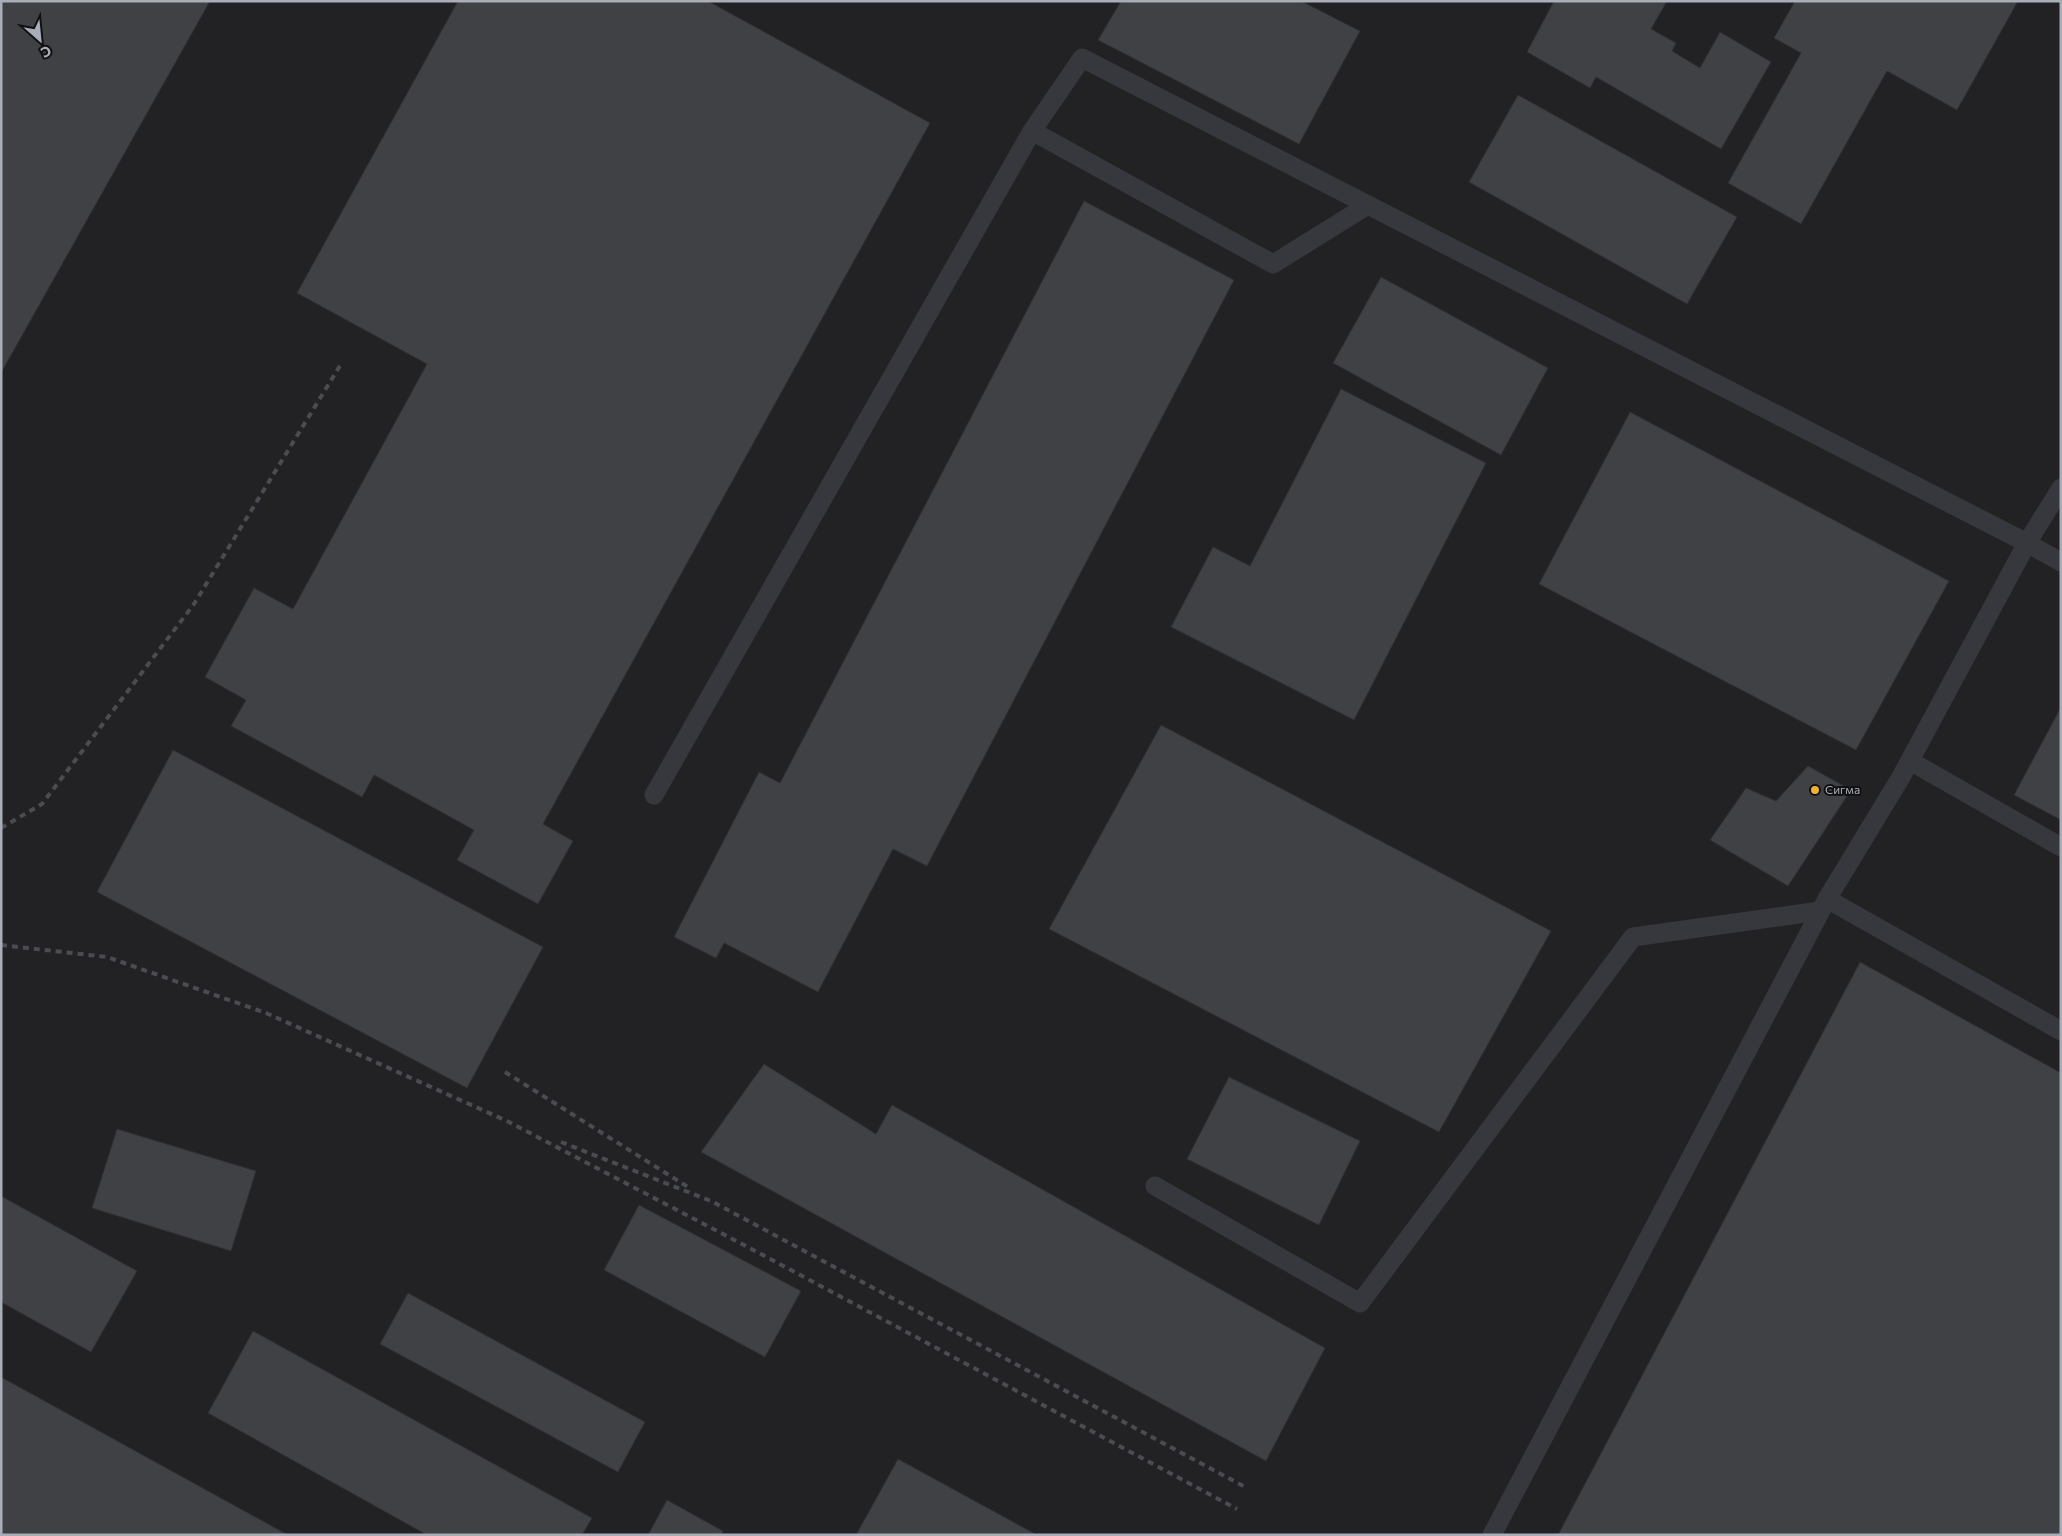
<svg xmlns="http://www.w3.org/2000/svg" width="2062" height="1536" font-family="Commissioner,sans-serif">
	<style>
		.built { fill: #222225 }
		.building { fill: #404145; stroke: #303034 }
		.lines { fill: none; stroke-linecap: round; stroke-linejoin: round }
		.service { stroke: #37383d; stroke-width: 19 }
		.rail { stroke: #4a4c52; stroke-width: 4; stroke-dasharray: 6 5; stroke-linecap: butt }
		.poi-dot { fill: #f2b134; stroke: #111113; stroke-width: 2 }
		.labels { text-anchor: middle; stroke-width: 4; stroke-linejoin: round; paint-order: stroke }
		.poi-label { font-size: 12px; fill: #a8adb8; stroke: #111113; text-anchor: start }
	</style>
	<rect width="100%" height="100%" fill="#161618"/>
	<path class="built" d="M 1,1 L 2061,1 L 2061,1535 L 1,1535 Z"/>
	<path class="building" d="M 1,1 L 210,1 L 1,373 Z
		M 458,1 L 708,1 L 930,123 L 543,824 L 573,841 L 538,904 L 457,860 L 474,830 L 374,775 L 362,797 L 231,726 L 246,700 L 205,677 L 254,588 L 293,609 L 427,364 L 297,293 Z
		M 1121,1 L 1301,1 L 1360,31 L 1299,144 L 1098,40 Z
		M 1554,1 L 1667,1 L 1651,29 L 1676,43 L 1672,51 L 1700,68 L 1720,32 L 1771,62 L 1721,149 L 1596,77 L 1590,88 L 1527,52 Z
		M 1795,1 L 2018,1 L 1957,110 L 1887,71 L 1801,224 L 1728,183 L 1801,53 L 1774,38 Z
		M 1518,95 L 1737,217 L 1687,304 L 1469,182 Z
		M 1084,201 L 1234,280 L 927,866 L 893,849 L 818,992 L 724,943 L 716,958 L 674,937 L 759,772 L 780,783 Z
		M 1381,277 L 1548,368 L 1501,455 L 1333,363 Z
		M 1341,389 L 1486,463 L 1354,720 L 1171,627 L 1213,547 L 1250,566 Z
		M 1630,412 L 1949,581 L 1856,750 L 1539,584 Z
		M 2060,709 L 2061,709 L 2061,820 L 2014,795 Z
		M 1161,725 L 1551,931 L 1439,1132 L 1049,929 Z
		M 173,750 L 543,947 L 467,1088 L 97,892 Z
		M 1808,766 L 1851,790 L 1788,886 L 1710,840 L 1746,788 L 1776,801 Z
		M 1860,962 L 2061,1073 L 2061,1535 L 1558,1535 Z
		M 764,1064 L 876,1134 L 892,1105 L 1325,1348 L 1266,1461 L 701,1152 Z
		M 1229,1077 L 1360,1141 L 1319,1225 L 1187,1159 Z
		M 117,1129 L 256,1171 L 231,1251 L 92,1208 Z
		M 1,1196 L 137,1271 L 91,1352 L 1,1302 Z
		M 639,1205 L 801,1291 L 765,1357 L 604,1270 Z
		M 408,1293 L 645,1422 L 618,1472 L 380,1344 Z
		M 253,1331 L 592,1518 L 582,1535 L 427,1535 L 208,1413 Z
		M 1,1377 L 288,1535 L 1,1535 Z
		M 898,1459 L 1037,1535 L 856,1535 Z
		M 667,1500 L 723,1531 L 721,1535 L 648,1535 Z"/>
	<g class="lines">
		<path class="service" d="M 1032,131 L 1082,58 L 1368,205
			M 1910,761 L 2061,847
			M 654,795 L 1032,131 L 1273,264 L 1368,205 L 2027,543 L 2061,488
			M 1827,899 L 2061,1031
			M 1155,1186 L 1360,1303 L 1633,937 L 1820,911
			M 1492,1535 L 1827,899 L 1901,777 L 2027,543 L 2061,562"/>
		<path class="rail" d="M 1,828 L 42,804 L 194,604 L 341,364
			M 1,945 L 107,957 L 266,1013 L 507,1121 L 761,1254 L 1237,1509
			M 505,1072 L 688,1187
			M 561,1142 L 711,1201 L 1247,1488"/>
	</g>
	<circle class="poi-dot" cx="1815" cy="790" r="5"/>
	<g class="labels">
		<g class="poi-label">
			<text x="1825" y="794">Сигма</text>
		</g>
	</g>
	<rect width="2062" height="1536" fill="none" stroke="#a8adb8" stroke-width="5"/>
	<g transform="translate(40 40) rotate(153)" stroke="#111113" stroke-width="4" paint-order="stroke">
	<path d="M0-4L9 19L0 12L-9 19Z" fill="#a8adb8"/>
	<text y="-8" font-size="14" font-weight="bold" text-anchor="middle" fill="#a8adb8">С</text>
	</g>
</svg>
